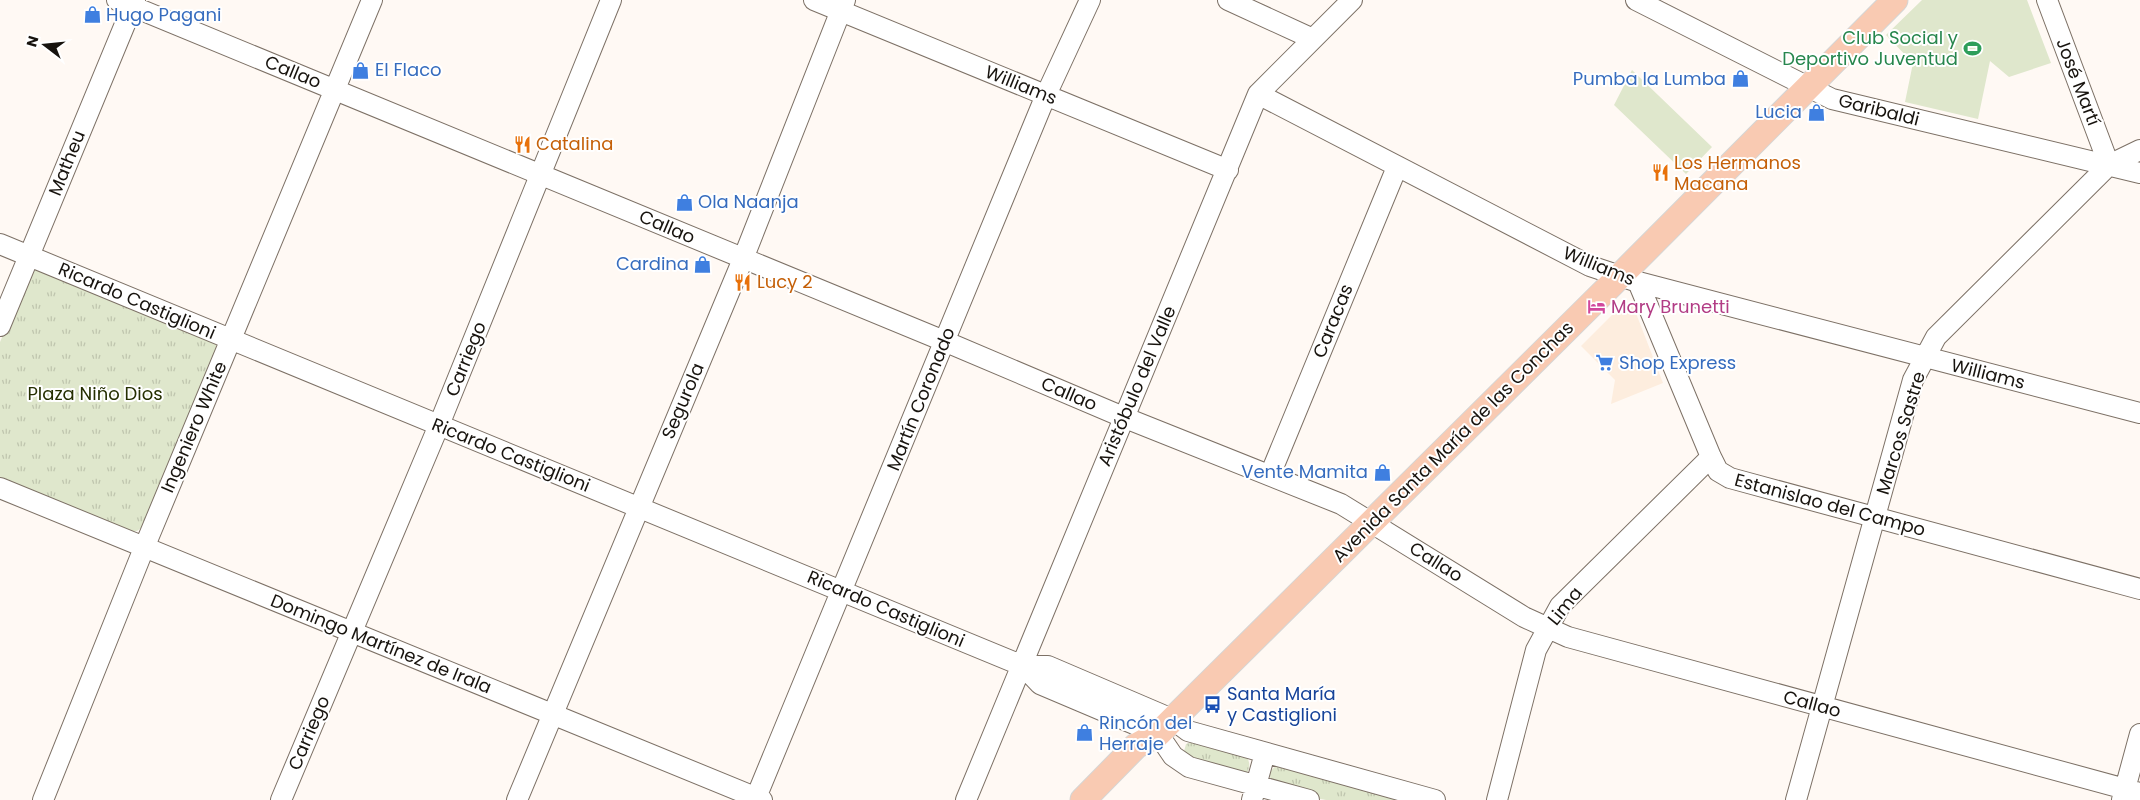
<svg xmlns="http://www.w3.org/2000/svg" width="2140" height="800" font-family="Poppins,sans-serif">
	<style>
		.built { fill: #fdedde }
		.green { fill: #dfe7cc }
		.park { fill: url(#park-tufts) }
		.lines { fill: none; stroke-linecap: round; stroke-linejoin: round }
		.minor-casing { stroke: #7d7166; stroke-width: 22 }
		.major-casing { stroke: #d5d5d4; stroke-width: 27 }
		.minor { stroke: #fff; stroke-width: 20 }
		.major { stroke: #f9cab2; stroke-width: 25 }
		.labels { text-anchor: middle; stroke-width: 4; stroke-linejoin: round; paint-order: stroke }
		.shop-label { font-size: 18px; fill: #366cbe; stroke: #fff; text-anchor: start }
		.leisure-label { font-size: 18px; fill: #27864d; stroke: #fff; text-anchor: end }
		.street-label { font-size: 18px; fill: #17130e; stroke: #fff }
		.food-label { font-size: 18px; fill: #c56008; stroke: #fff; text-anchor: start }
		.hotel-label { font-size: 18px; fill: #b23c85; stroke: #fff; text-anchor: start }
		.park-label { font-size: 18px; fill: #252f00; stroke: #fff }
		.transit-label { font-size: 18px; fill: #164399; stroke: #fff; text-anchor: start }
	</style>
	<defs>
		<pattern id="park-tufts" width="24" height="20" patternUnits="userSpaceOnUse" patternTransform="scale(1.25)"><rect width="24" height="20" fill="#dfe7cc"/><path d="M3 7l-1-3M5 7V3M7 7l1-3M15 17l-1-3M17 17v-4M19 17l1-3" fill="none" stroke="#bfc5ae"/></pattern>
	</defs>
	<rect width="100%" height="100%" fill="#fff9f4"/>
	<path class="built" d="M 1625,302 L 1632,303 L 1663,383 L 1611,404 L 1615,380 L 1581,346 Z"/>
	<path class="green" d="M 1922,0 L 2027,0 L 2051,63 L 2009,77 L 1990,61 L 1978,119 L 1905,102 L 1913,63 L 1886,35 Z
		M 1632,70 L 1712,147 L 1686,174 L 1614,105 Z"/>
	<path class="park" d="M 34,270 L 46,270 L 209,337 L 216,345 L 216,355 L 144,526 L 137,531 L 129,531 L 0,478 L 0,342 L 27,278 Z
		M 1192,742 L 1247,757 C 1250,763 1250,767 1247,773 L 1183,755 L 1186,744 Z
		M 1278,765 L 1408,800 C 1383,800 1350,800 1326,800 C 1315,798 1273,788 1270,777 C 1269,771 1273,768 1278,765 Z"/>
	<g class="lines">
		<defs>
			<path id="minor" d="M 117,0 L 944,341 L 1123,417 L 1341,504 L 1524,617 L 1568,637 L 2140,793
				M 814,0 L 1228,170
				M 1228,0 L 1313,39
				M 1636,0 L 1832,99 L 2140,173
				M 2047,0 L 2109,165
				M 1258,94 L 1590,266 L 1638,282 L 2140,413
				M 0,244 L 1023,666 L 1048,666 L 1172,719 L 1188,731 L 1435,800
				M 1638,282 L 1711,457 L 1718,471 L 1730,478 L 2140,589
				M 0,326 L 135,0
				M 1270,475 L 1397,167
				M 0,488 L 762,800
				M 1023,666 L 1040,684 L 1158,734 L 1173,756 L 1189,767 L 1309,800
				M 43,800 L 144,548 L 372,0
				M 281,800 L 439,425 L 611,0
				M 517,800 L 743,259 L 845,0
				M 755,800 L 1046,95 L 1090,0
				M 966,800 L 1258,94 L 1352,0
				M 1252,800 L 1265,753
				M 1497,800 L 1536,650 L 1560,606 L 1711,457
				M 1796,800 L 1913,380 L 1936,337 L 2109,165 L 2140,150
				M 2122,800 L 2140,734"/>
			<path id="major" d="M 1083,800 L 1136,746 L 1158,734 L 1620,276 L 1895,0"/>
		</defs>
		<use href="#minor" class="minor-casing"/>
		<use href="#major" class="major-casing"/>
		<use href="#minor" class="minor"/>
		<use href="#major" class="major"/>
	</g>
	<defs>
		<symbol id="shop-bare" viewBox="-9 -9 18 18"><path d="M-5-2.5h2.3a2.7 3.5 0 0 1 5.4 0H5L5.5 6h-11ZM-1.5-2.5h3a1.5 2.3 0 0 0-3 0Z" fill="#3f7fe0" stroke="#fff" stroke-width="2.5" paint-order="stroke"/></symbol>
		<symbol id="stadium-bare" viewBox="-9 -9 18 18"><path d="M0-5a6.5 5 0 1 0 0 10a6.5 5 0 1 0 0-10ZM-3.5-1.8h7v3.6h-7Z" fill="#2e9e5b" stroke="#fff" stroke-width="2.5" paint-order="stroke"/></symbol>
		<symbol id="restaurant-bare" viewBox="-9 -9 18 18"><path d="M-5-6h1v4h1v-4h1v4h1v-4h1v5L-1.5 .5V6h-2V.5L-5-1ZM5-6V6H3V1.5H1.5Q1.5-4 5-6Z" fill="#e8710a" stroke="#fff" stroke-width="2.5" paint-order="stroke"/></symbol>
		<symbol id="hotel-bare" viewBox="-9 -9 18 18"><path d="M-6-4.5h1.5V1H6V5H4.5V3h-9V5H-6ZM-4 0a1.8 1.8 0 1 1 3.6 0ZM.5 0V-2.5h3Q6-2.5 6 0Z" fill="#d1479c" stroke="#fff" stroke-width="2.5" paint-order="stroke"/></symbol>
		<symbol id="supermarket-bare" viewBox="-9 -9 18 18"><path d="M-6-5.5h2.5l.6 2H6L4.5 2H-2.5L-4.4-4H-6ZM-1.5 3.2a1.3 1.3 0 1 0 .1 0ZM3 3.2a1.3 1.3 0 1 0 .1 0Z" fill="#3f7fe0" stroke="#fff" stroke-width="2.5" paint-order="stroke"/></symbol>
		<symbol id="bus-bare" viewBox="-9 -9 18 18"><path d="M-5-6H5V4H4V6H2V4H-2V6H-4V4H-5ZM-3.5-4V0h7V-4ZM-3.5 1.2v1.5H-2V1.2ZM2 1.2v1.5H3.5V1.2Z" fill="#1a4fb4" stroke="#fff" stroke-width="2.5" paint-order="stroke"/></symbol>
	</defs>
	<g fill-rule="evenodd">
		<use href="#shop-bare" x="80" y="2" width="25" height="25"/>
		<use href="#stadium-bare" x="1960" y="36" width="25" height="25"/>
		<use href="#shop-bare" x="348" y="58" width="25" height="25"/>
		<use href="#shop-bare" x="1728" y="66" width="25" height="25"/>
		<use href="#shop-bare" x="1804" y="100" width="25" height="25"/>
		<use href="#restaurant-bare" x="510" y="132" width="25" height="25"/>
		<use href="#restaurant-bare" x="1648" y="160" width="25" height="25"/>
		<use href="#shop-bare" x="672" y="190" width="25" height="25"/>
		<use href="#shop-bare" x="690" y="252" width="25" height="25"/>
		<use href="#restaurant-bare" x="730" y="270" width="25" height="25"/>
		<use href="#hotel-bare" x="1584" y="294" width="25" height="25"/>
		<use href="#supermarket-bare" x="1592" y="350" width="25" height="25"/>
		<use href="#shop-bare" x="1370" y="460" width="25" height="25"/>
		<use href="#bus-bare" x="1200" y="692" width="25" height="25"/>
		<use href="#shop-bare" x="1072" y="720" width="25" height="25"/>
	</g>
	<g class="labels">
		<g class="shop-label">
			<text x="106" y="21">Hugo Pagani</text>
			<text x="375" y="76">El Flaco</text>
			<text x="1726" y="85" text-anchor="end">Pumba la Lumba</text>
			<text x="1802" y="118" text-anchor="end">Lucia</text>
			<text x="698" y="208">Ola Naanja</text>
			<text x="689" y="270" text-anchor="end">Cardina</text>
			<text x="1619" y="369">Shop Express</text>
			<text x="1368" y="478" text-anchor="end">Vente Mamita</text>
			<text x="1099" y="729">Rincón del<tspan x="1099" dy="21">Herraje</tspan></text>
		</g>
		<g class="leisure-label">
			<text x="1958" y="44">Club Social y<tspan x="1958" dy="21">Deportivo Juventud</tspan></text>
		</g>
		<g class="street-label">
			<text transform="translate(293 72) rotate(22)" y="6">Callao</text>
			<text transform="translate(2078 82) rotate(69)" y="6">José Martí</text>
			<text transform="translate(1021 85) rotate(22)" y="6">Williams</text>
			<text transform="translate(1879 110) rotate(14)" y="6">Garibaldi</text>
			<text transform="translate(67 163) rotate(-68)" y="6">Matheu</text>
			<text transform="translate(667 227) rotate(23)" y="6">Callao</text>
			<text transform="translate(1599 266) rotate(22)" y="6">Williams</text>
			<text transform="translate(137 301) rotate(23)" y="6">Ricardo Castiglioni</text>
			<text transform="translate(1333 321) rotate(-68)" y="6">Caracas</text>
			<text transform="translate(466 359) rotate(-68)" y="6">Carriego</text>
			<text transform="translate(1988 374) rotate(14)" y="6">Williams</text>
			<text transform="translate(1137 386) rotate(-67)" y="6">Aristóbulo del Valle</text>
			<text transform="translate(1069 394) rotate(23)" y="6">Callao</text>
			<text transform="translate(921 399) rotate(-68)" y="6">Martín Coronado</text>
			<text transform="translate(683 401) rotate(-67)" y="6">Segurola</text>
			<text transform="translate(194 427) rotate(-67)" y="6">Ingeniero White</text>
			<text transform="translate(1901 433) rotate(-73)" y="6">Marcos Sastre</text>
			<text transform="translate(1453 442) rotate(-45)" y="6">Avenida Santa María de las Conchas</text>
			<text transform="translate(511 455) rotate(22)" y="6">Ricardo Castiglioni</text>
			<text transform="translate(1830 505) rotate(15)" y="6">Estanislao del Campo</text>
			<text transform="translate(1436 562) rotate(32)" y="6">Callao</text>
			<text transform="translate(1565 606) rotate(-51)" y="6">Lima</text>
			<text transform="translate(886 609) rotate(23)" y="6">Ricardo Castiglioni</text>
			<text transform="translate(381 644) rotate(22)" y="6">Domingo Martínez de Irala</text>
			<text transform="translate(1812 704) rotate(15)" y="6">Callao</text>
			<text transform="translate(309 733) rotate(-67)" y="6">Carriego</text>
		</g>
		<g class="food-label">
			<text x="536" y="150">Catalina</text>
			<text x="1674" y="169">Los Hermanos<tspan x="1674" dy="21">Macana</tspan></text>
			<text x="757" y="288">Lucy 2</text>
		</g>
		<g class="hotel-label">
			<text x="1611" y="313">Mary Brunetti</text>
		</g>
		<g class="park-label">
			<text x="95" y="400">Plaza Niño Dios</text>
		</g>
		<g class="transit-label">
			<text x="1227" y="700">Santa María<tspan x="1227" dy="21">y Castiglioni</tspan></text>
		</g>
	</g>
	<g transform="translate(45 45) rotate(286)" stroke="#ffffff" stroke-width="4" paint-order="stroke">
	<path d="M0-4L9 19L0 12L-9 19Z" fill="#17130e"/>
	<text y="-8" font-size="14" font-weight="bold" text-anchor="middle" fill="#17130e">N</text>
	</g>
</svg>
